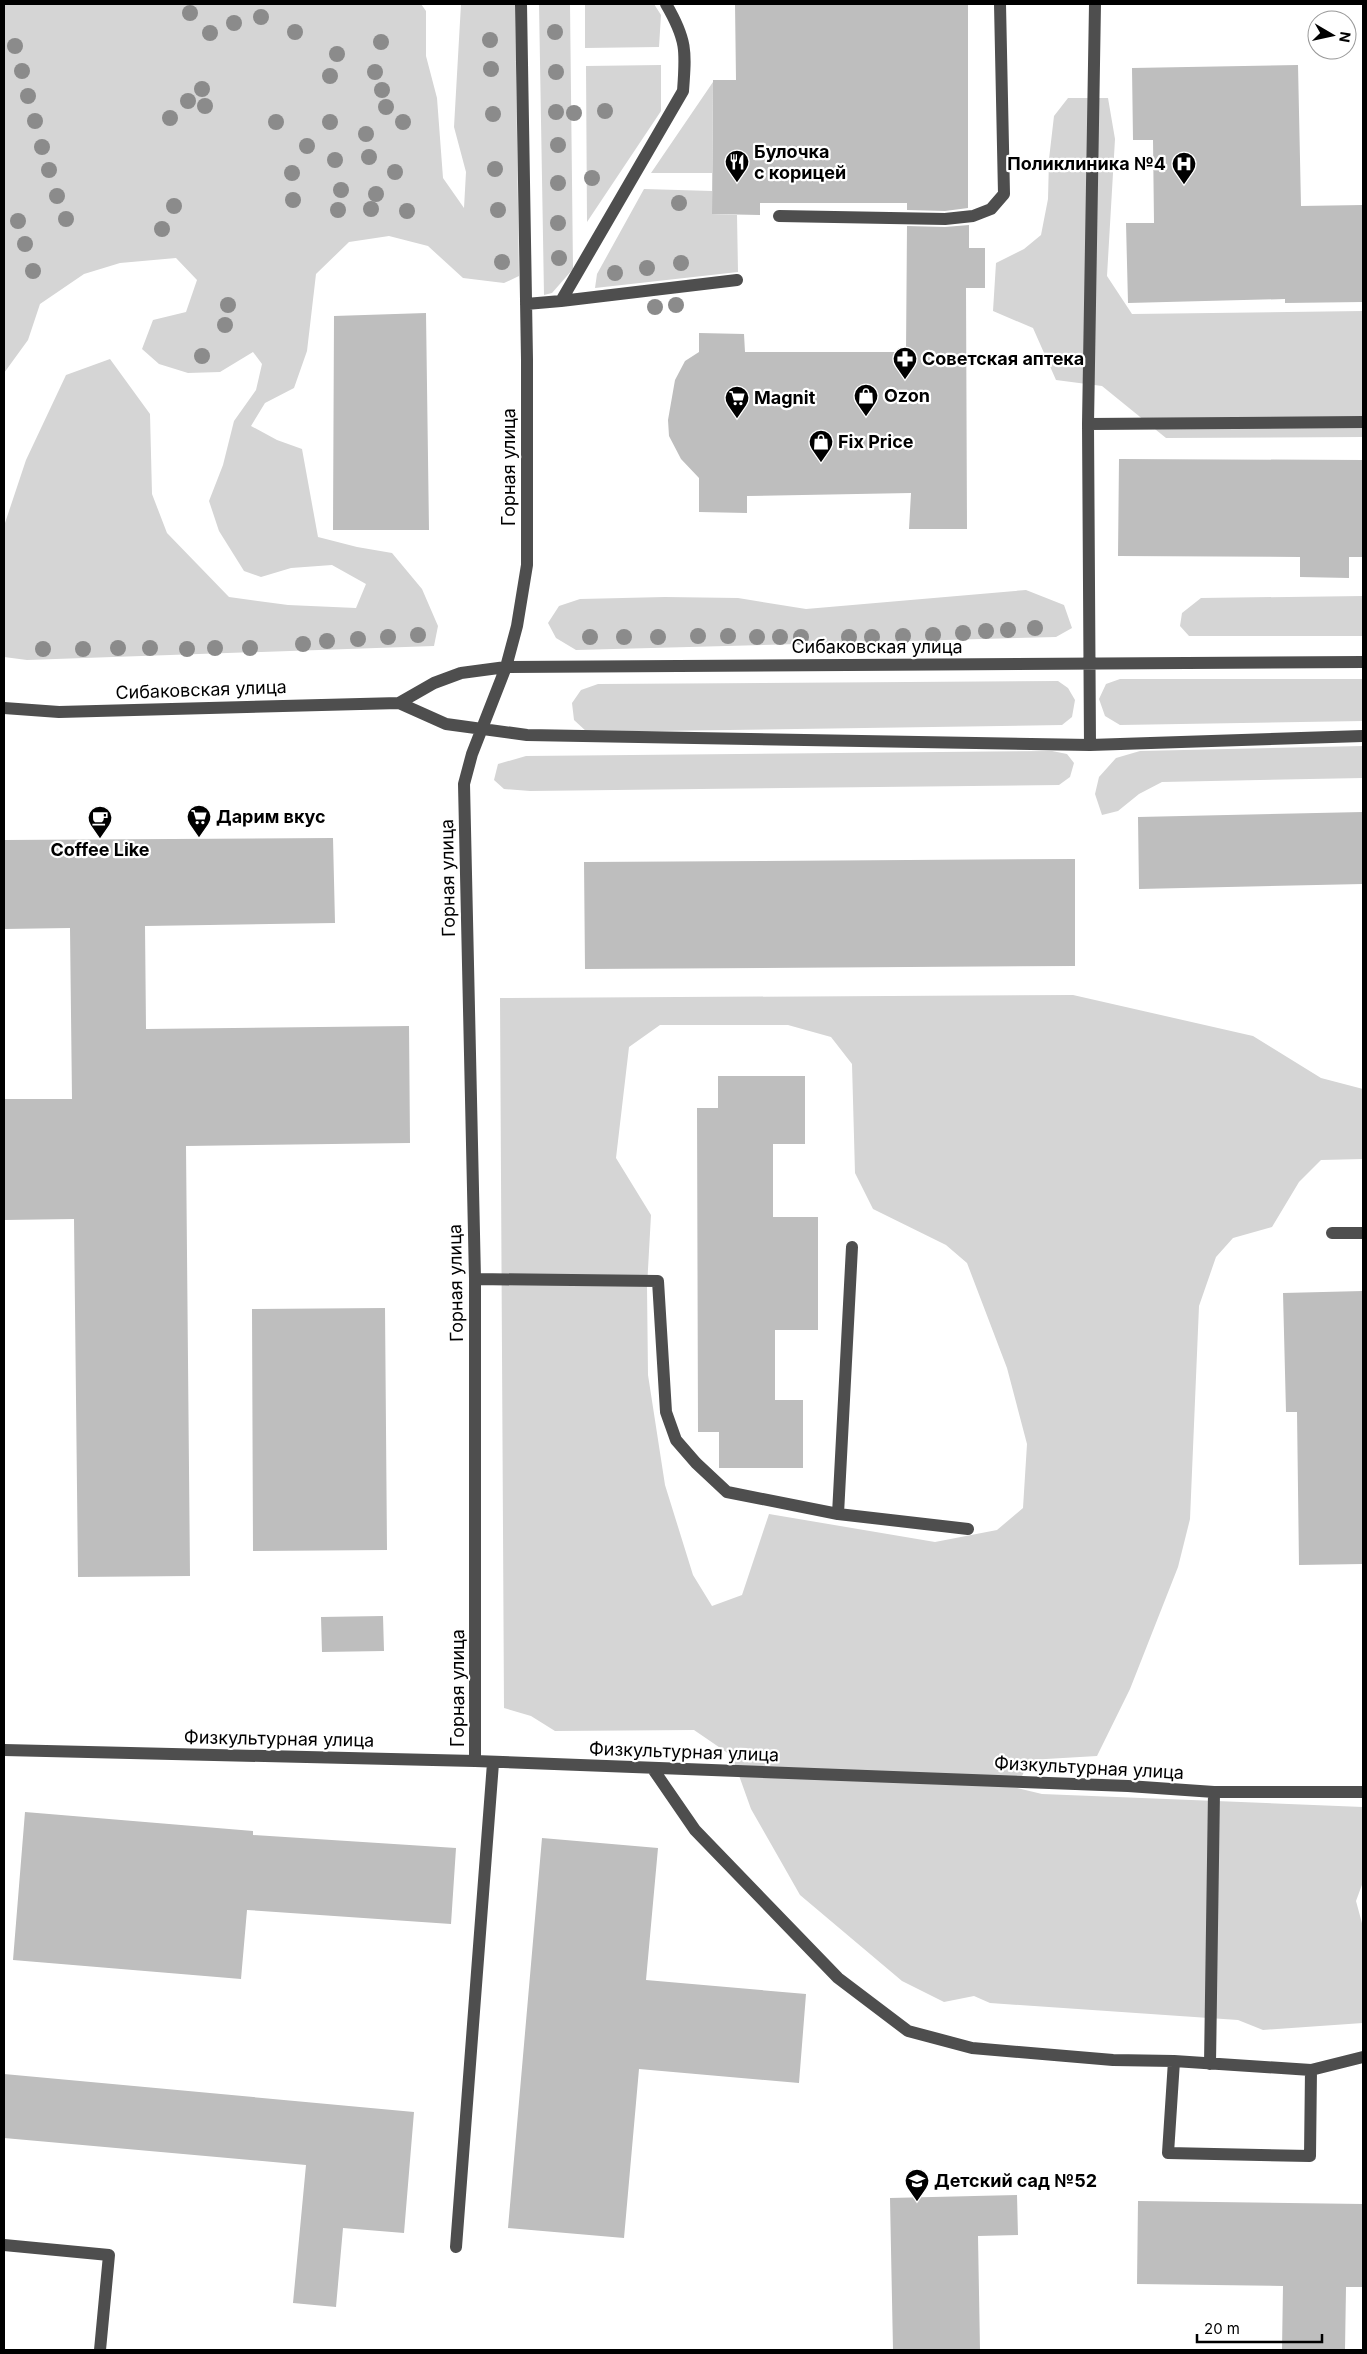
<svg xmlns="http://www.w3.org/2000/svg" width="1367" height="2354" font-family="Inter,sans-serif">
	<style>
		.green { fill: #d5d5d5; fill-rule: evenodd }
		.building { fill: #bebebe }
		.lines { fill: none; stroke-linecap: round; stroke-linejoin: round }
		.minor { stroke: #4e4e4e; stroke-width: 12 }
		.tree { fill: #8b8b8b }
		.labels { text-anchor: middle; stroke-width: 4.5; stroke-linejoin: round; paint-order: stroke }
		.poi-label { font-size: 18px; font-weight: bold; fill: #000; stroke: #fff; text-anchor: start }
		.street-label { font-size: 18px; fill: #000; stroke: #fff }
	</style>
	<rect width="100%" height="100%" fill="#fff"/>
	<path class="green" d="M 4,4 L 421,4 L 426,11 L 426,56 L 437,98 L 443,178 L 464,208 L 466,172 L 454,127 L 461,4 L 515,4 L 519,276 L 504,283 L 463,278 L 428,246 L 389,236 L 349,242 L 316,274 L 307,351 L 294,388 L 265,403 L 251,426 L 277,440 L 302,449 L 318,537 L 357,547 L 392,553 L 422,589 L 438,626 L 434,646 L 27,660 L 4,657 L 4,526 L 26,460 L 66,375 L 110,359 L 150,414 L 152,494 L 167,533 L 229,597 L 288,605 L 356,608 L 366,584 L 332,565 L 291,568 L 261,577 L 244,571 L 219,531 L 209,501 L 223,465 L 234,421 L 256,390 L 262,364 L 253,352 L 220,372 L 188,373 L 159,364 L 142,349 L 153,320 L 186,312 L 197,280 L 176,258 L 120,263 L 84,274 L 40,304 L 28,340 L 4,373 Z
		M 539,4 L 570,4 L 573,269 L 552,293 L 544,295 Z
		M 585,4 L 654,4 L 661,15 L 659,47 L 585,48 Z
		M 661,65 L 661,111 L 587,222 L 586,66 Z
		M 713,82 L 712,173 L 651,173 Z
		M 1068,98 L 1108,98 L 1115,139 L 1107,276 L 1132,314 L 1363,311 L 1363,437 L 1166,438 L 1102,386 L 1056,380 L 1033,328 L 993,311 L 996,263 L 1024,249 L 1041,235 L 1048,199 L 1049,159 L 1054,116 Z
		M 644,189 L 712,191 L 712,214 L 737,215 L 738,272 L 595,288 L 597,274 Z
		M 1026,590 L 1064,605 L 1072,628 L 1056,637 L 576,650 L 556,638 L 548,623 L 559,606 L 580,599 L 665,597 L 738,598 L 806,609 Z
		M 1363,596 L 1363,636 L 1189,636 L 1180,626 L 1182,613 L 1201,598 Z
		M 1120,679 L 1363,679 L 1363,721 L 1120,725 L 1105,716 L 1099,699 L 1106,684 Z
		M 1058,681 L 1068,688 L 1075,700 L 1072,717 L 1062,725 L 587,732 L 574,720 L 572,703 L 581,690 L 598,684 Z
		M 1363,746 L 1363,778 L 1162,782 L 1139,794 L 1118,811 L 1102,815 L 1095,794 L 1099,777 L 1116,758 L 1140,751 Z
		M 1052,751 L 1067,754 L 1074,763 L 1070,777 L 1059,785 L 530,791 L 504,789 L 494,780 L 498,764 L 526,756 Z
		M 1073,995 L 1253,1036 L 1321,1078 L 1363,1089 L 1363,1159 L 1321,1160 L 1299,1182 L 1272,1227 L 1233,1238 L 1216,1257 L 1199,1306 L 1190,1519 L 1178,1567 L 1130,1689 L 1097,1756 L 1029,1760 L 1017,1788 L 1042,1794 L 1363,1807 L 1363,1882 L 1356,1901 L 1363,1927 L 1363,2023 L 1263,2030 L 1238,2020 L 990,2003 L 974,1996 L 944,2002 L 902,1981 L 800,1895 L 751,1809 L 732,1756 L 694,1730 L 555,1731 L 531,1716 L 504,1708 L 500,998 ZM 660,1025 L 788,1025 L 831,1037 L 852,1064 L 855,1173 L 873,1209 L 946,1245 L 967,1263 L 1007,1368 L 1027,1444 L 1023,1508 L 997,1530 L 935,1542 L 769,1514 L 742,1595 L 712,1606 L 693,1575 L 665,1485 L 648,1375 L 647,1287 L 651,1215 L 616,1158 L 629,1047 Z"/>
	<path class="building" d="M 735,4 L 968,4 L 968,208 L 945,211 L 907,210 L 907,203 L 760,203 L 760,215 L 712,214 L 713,80 L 736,80 Z
		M 1298,65 L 1301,206 L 1363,205 L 1363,302 L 1285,303 L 1285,299 L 1128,303 L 1126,223 L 1154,223 L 1153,140 L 1133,140 L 1132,68 Z
		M 969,225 L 969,248 L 985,248 L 985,288 L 966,288 L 967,529 L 909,529 L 911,493 L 747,496 L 747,513 L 699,512 L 699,478 L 681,459 L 669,436 L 668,420 L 675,380 L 685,361 L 699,352 L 699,333 L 744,334 L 745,352 L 906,352 L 907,226 L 945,227 Z
		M 426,313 L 429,530 L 333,530 L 334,316 Z
		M 1119,459 L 1363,460 L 1363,557 L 1349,557 L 1349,578 L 1300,577 L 1300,557 L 1118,556 Z
		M 1363,812 L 1363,884 L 1139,889 L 1138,817 Z
		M 333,838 L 335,923 L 145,926 L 146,1029 L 409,1026 L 410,1143 L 186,1146 L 190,1576 L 78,1577 L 74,1219 L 4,1220 L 4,1099 L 72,1099 L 70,928 L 4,929 L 4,840 Z
		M 1075,859 L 1075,966 L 585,969 L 584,862 Z
		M 718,1076 L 805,1076 L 805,1144 L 773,1144 L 773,1217 L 818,1217 L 818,1330 L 775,1330 L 775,1400 L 803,1400 L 803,1468 L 719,1468 L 719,1432 L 698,1432 L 697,1108 L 718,1108 Z
		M 1363,1291 L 1363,1564 L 1299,1565 L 1297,1412 L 1286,1412 L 1283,1293 Z
		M 385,1308 L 387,1550 L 253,1551 L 252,1309 Z
		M 383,1616 L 384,1651 L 322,1652 L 321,1617 Z
		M 25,1812 L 253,1831 L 253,1835 L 456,1848 L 451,1924 L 247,1910 L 241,1979 L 13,1960 Z
		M 542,1838 L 658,1848 L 646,1980 L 806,1994 L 799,2083 L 639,2069 L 624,2238 L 508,2228 Z
		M 4,2074 L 414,2112 L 404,2233 L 343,2228 L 336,2307 L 293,2303 L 306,2165 L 4,2138 Z
		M 1017,2195 L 1018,2235 L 978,2236 L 980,2350 L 893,2350 L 890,2198 Z
		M 1138,2201 L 1363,2204 L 1363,2287 L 1346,2287 L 1345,2350 L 1282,2350 L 1283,2286 L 1137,2284 Z"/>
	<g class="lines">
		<path class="minor" d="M 779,216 L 945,219 L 973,216 L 991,209 L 1004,194 L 1000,4
			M 561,301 L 737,280
			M 526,304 L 561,301 L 683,91 C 686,51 687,40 666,4
			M 1088,424 L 1363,422
			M 399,703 L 434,683 L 461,673 L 506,667 L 1363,662
			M 4,708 L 59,712 L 399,703 L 446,724 L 527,735 L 1090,745 L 1363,736
			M 1090,745 L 1088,424 L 1095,4
			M 1332,1233 L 1363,1233
			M 475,1279 L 658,1281 L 666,1412 L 676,1440 L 696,1463 L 727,1492 L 838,1514 L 968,1529
			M 838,1514 L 852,1247
			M 4,1750 L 475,1761 L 1128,1786 L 1214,1792 L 1363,1792
			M 475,1761 L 475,1279 L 464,784 L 472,754 L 506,667 L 517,626 L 527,565 L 527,359 L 521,4
			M 653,1769 L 695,1830 L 838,1978 L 908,2031 L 972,2048 L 1113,2060 L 1174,2061 L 1311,2070 L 1363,2057
			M 1174,2061 L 1168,2153 L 1310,2156 L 1311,2070
			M 1210,2064 L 1214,1792
			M 4,2245 L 109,2255 L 100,2350
			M 456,2247 L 493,1763"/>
	</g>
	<g class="tree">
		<circle cx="190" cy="13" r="8"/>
		<circle cx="261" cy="17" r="8"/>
		<circle cx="234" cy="23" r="8"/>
		<circle cx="295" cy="32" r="8"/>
		<circle cx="555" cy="32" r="8"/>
		<circle cx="210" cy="33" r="8"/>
		<circle cx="490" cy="40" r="8"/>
		<circle cx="381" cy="42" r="8"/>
		<circle cx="15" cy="46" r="8"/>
		<circle cx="337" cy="54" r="8"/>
		<circle cx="491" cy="69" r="8"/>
		<circle cx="22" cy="71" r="8"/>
		<circle cx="375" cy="72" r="8"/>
		<circle cx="556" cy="72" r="8"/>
		<circle cx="330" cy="76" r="8"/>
		<circle cx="202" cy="89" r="8"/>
		<circle cx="382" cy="90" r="8"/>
		<circle cx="28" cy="96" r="8"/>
		<circle cx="188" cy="101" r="8"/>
		<circle cx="205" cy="106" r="8"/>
		<circle cx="386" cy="107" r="8"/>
		<circle cx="605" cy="111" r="8"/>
		<circle cx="556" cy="112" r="8"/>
		<circle cx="574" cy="113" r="8"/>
		<circle cx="493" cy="114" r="8"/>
		<circle cx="170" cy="118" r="8"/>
		<circle cx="35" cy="121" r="8"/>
		<circle cx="276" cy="122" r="8"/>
		<circle cx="330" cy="122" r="8"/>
		<circle cx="403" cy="122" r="8"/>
		<circle cx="366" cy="134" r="8"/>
		<circle cx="558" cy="145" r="8"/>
		<circle cx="307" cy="146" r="8"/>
		<circle cx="42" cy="147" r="8"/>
		<circle cx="369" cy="157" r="8"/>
		<circle cx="335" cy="160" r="8"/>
		<circle cx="495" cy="169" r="8"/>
		<circle cx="49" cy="170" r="8"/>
		<circle cx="395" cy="172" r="8"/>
		<circle cx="292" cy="173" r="8"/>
		<circle cx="592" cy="178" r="8"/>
		<circle cx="558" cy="183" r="8"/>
		<circle cx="341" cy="190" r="8"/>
		<circle cx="376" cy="194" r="8"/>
		<circle cx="57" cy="196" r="8"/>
		<circle cx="293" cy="200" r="8"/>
		<circle cx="679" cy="203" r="8"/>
		<circle cx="174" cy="206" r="8"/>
		<circle cx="371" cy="209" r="8"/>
		<circle cx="338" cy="210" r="8"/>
		<circle cx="498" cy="210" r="8"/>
		<circle cx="407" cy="211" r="8"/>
		<circle cx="66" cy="219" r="8"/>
		<circle cx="18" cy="221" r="8"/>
		<circle cx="558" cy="223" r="8"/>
		<circle cx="162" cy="229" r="8"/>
		<circle cx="25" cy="244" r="8"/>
		<circle cx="559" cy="258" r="8"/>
		<circle cx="502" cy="262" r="8"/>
		<circle cx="681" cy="263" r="8"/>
		<circle cx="647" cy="268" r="8"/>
		<circle cx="33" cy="271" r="8"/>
		<circle cx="615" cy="273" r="8"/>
		<circle cx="228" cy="305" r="8"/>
		<circle cx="676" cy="305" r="8"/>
		<circle cx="655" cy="307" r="8"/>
		<circle cx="225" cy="325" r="8"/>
		<circle cx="202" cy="356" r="8"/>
		<circle cx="1035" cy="628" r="8"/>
		<circle cx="1008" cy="630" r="8"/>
		<circle cx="986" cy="631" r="8"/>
		<circle cx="963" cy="633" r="8"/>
		<circle cx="418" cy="635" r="8"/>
		<circle cx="933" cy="635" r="8"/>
		<circle cx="698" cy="636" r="8"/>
		<circle cx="728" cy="636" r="8"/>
		<circle cx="903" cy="636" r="8"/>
		<circle cx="388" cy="637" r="8"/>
		<circle cx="590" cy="637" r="8"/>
		<circle cx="624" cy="637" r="8"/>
		<circle cx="658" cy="637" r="8"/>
		<circle cx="757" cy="637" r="8"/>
		<circle cx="780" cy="637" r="8"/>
		<circle cx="801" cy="637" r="8"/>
		<circle cx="849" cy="637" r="8"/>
		<circle cx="872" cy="637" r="8"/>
		<circle cx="358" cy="639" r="8"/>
		<circle cx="327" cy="641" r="8"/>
		<circle cx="303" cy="644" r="8"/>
		<circle cx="118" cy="648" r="8"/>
		<circle cx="150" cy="648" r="8"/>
		<circle cx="215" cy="648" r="8"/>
		<circle cx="250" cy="648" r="8"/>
		<circle cx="43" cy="649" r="8"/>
		<circle cx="83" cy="649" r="8"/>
		<circle cx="187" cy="649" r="8"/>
	</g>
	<defs>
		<symbol id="restaurant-pin" viewBox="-11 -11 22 30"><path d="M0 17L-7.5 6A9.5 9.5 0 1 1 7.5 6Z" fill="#000" stroke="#fff"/><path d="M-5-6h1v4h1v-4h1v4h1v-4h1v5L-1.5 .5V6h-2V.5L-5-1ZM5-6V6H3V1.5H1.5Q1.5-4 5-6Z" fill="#fff"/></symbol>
		<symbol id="hospital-pin" viewBox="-11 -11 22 30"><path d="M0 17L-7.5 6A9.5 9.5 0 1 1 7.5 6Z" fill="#000" stroke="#fff"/><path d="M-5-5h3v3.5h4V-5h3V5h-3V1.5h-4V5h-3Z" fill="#fff"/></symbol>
		<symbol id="pharmacy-pin" viewBox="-11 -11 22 30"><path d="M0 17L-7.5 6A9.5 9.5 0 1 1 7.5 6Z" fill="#000" stroke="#fff"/><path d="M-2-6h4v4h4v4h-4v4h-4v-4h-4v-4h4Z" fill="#fff"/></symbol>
		<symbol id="shop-pin" viewBox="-11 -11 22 30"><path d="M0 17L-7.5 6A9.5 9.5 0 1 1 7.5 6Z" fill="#000" stroke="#fff"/><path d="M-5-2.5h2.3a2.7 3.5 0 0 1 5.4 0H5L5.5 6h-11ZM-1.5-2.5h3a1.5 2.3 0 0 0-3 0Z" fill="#fff"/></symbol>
		<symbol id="supermarket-pin" viewBox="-11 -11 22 30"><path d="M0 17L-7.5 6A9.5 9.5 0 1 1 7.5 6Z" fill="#000" stroke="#fff"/><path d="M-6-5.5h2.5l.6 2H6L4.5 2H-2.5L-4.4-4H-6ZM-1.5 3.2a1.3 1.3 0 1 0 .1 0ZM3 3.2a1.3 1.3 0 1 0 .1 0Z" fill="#fff"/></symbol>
		<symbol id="cafe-pin" viewBox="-11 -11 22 30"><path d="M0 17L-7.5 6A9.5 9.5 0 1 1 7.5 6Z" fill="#000" stroke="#fff"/><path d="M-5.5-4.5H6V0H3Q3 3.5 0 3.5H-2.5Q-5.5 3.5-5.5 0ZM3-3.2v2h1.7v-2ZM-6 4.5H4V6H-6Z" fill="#fff"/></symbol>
		<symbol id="school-pin" viewBox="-11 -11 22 30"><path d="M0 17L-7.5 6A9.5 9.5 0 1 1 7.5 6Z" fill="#000" stroke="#fff"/><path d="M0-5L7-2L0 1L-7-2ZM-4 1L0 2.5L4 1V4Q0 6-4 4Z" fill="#fff"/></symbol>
	</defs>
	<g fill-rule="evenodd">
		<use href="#restaurant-pin" x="723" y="148" width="28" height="38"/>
		<use href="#hospital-pin" x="1170" y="150" width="28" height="38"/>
		<use href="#pharmacy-pin" x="891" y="345" width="28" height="38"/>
		<use href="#shop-pin" x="852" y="382" width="28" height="38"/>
		<use href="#supermarket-pin" x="723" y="384" width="28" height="38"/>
		<use href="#shop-pin" x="807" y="428" width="28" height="38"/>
		<use href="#supermarket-pin" x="185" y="803" width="28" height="38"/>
		<use href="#cafe-pin" x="86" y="804" width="28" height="38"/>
		<use href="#school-pin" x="903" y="2167" width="28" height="38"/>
	</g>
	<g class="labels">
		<g class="poi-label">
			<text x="754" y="158">Булочка<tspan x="754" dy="21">с корицей</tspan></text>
			<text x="1166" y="170" text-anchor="end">Поликлиника №4</text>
			<text x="922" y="365">Советская аптека</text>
			<text x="884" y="402">Ozon</text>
			<text x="754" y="404">Magnit</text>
			<text x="838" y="448">Fix Price</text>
			<text x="216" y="823">Дарим вкус</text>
			<text x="100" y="856" text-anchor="middle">Coffee Like</text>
			<text x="934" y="2187">Детский сад №52</text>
		</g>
		<g class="street-label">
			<text transform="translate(509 467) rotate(-90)" y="6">Горная улица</text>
			<text x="877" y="653">Сибаковская улица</text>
			<text transform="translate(201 690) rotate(-2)" y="6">Сибаковская улица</text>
			<text transform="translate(448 878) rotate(-91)" y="6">Горная улица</text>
			<text transform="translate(456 1283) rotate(-91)" y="6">Горная улица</text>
			<text transform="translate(458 1688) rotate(-90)" y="6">Горная улица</text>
			<text transform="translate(279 1739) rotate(1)" y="6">Физкультурная улица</text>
			<text transform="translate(684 1752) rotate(2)" y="6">Физкультурная улица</text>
			<text transform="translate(1089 1768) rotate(3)" y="6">Физкультурная улица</text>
		</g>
	</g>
	<rect width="1367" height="2354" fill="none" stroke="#000000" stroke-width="10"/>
	<g transform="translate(1332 35) rotate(99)"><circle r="24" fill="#ffffff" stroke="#999999"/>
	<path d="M0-4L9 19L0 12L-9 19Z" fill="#000000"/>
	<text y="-8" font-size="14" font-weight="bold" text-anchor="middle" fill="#000000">N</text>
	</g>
	<path d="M1197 2334v8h125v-8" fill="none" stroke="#000000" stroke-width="2.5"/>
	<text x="1204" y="2334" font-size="15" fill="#000000" stroke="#ffffff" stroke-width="4" paint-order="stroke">20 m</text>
</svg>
